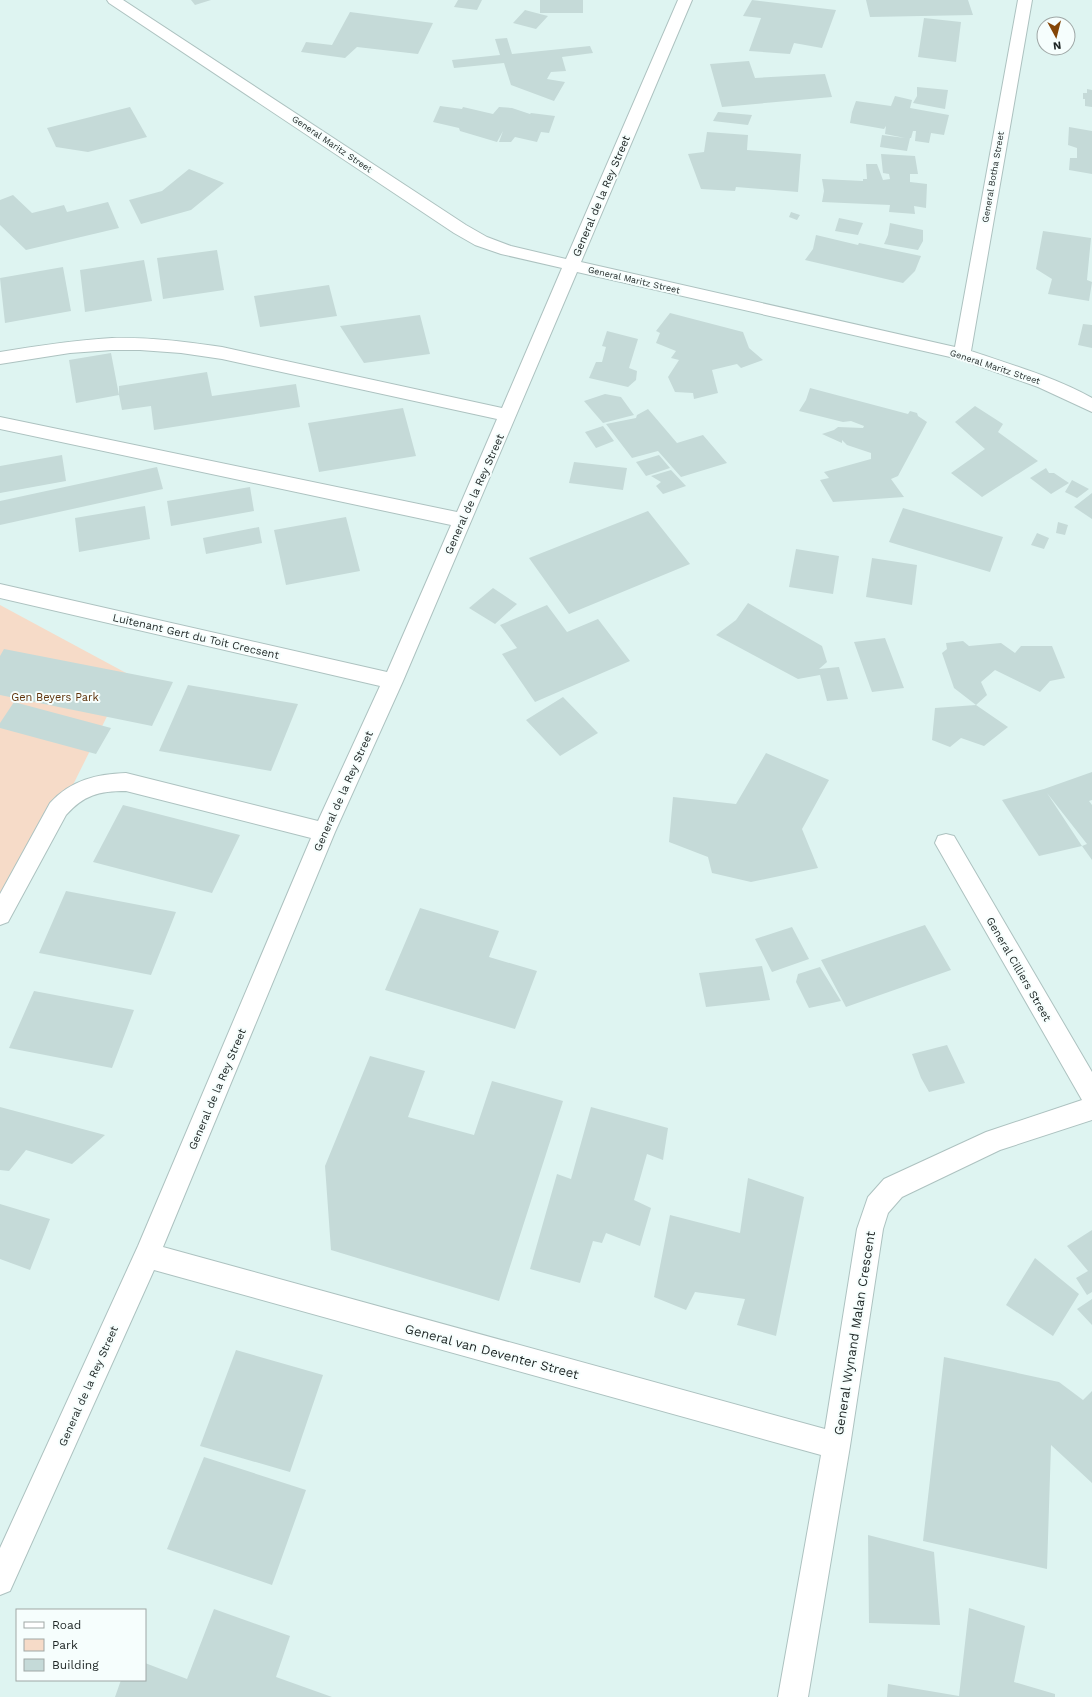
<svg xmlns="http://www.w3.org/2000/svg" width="1092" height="1697" font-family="'Work Sans',sans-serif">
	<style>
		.green { fill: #f6dbc8 }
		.building { fill: #c5dad8 }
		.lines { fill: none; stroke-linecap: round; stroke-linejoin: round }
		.minor-casing { stroke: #adc2c0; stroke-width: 2 }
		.minor { fill: #fff; fill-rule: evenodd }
		.labels { text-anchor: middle; stroke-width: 4; stroke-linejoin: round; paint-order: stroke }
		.far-street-label { font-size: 9px; fill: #1d2524; stroke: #f6fefd }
		.street-label { font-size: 11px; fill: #1d2524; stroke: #f6fefd }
		.park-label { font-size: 11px; fill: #5e320a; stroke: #f6fefd }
		.near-street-label { font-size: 13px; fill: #1d2524; stroke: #f6fefd }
	</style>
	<rect width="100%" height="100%" fill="#def4f1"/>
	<path class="green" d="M 0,605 L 128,674 L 66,799 L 0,918 Z"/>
	<path class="building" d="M 191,0 L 211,0 L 195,5 Z
		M 458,0 L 482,0 L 477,10 L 454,7 Z
		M 540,0 L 583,0 L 583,13 L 540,13 Z
		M 752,0 L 836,10 L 822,48 L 794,43 L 790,54 L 749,51 L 761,18 L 743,16 Z
		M 866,0 L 968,0 L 973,15 L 870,17 Z
		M 525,10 L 540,14 L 548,16 L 536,29 L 513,23 Z
		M 350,12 L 433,23 L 418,54 L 357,47 L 345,58 L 301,52 L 306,42 L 332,45 Z
		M 924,18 L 961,22 L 956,62 L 918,57 Z
		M 507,38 L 512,54 L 590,46 L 593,53 L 562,57 L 566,71 L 551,72 L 547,79 L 565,82 L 554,101 L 511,85 L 504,63 L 454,68 L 452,60 L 500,55 L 495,39 Z
		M 749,61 L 755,78 L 825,74 L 832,97 L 722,107 L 710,64 Z
		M 917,87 L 948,90 L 945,109 L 913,103 L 917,96 Z
		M 1087,89 L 1092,90 L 1092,107 L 1085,106 L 1085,99 L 1083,99 L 1083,93 L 1087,93 Z
		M 895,96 L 912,100 L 910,108 L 949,115 L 944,135 L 931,133 L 929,143 L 915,141 L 916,131 L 913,131 L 911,138 L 910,138 L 907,151 L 880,147 L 882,135 L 905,138 L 885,134 L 886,126 L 884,129 L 850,123 L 852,112 L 856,101 L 891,106 Z
		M 440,106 L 462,109 L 463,107 L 493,114 L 499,107 L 512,108 L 530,114 L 531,113 L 555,116 L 549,133 L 541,132 L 537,142 L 515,137 L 511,142 L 499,142 L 503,131 L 497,142 L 460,131 L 459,128 L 433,122 Z
		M 130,107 L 147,137 L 88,152 L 56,147 L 47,128 Z
		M 718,112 L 752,115 L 748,125 L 713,121 Z
		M 1069,127 L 1092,131 L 1092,174 L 1069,170 L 1070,158 L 1077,158 L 1077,148 L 1068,145 Z
		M 707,132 L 748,135 L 747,150 L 801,154 L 798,192 L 736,187 L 735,191 L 701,189 L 688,154 L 704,152 Z
		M 881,154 L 915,156 L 918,174 L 910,174 L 910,182 L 927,184 L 926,208 L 914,206 L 915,214 L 889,212 L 890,205 L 822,202 L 824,191 L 822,179 L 863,181 L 863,179 L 867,179 L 866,164 L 877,164 L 883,180 L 890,179 L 889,174 L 883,173 Z
		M 189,169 L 224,183 L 191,210 L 141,224 L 129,200 L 162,191 Z
		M 13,195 L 32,213 L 64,205 L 67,212 L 108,202 L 119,228 L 26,250 L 0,225 L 0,200 Z
		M 791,212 L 800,215 L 797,220 L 789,217 Z
		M 839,218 L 863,223 L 858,235 L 835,231 Z
		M 890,223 L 923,230 L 923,241 L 918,250 L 884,244 L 888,235 Z
		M 1043,231 L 1091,238 L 1087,280 L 1092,282 L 1089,301 L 1048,294 L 1052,279 L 1036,269 Z
		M 816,235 L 858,245 L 859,243 L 921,256 L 915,271 L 903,283 L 805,260 L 813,249 Z
		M 217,250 L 224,290 L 163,299 L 157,258 Z
		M 144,260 L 152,301 L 85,312 L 80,270 Z
		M 63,267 L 71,311 L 5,323 L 0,278 Z
		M 329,285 L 337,316 L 260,327 L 254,296 Z
		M 670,313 L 743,332 L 749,348 L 763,360 L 741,368 L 737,364 L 712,370 L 718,393 L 694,399 L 693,393 L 675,392 L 668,377 L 679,360 L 671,358 L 676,351 L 656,343 L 660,333 L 656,331 Z
		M 420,315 L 430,354 L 364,363 L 340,326 Z
		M 1083,324 L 1092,325 L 1092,348 L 1078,345 Z
		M 607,331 L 638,339 L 629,368 L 637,371 L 636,380 L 628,387 L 589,378 L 596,362 L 602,362 L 606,347 L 602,346 Z
		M 111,353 L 119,395 L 76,403 L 69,360 Z
		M 207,372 L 212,396 L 296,384 L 300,407 L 154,430 L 151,406 L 122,410 L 119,395 L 119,386 Z
		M 810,388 L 908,414 L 910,411 L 917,413 L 918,416 L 927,422 L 898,476 L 891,479 L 904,497 L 833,502 L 820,480 L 829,478 L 824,472 L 871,459 L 871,453 L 847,445 L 842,440 L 842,443 L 822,434 L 834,430 L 838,427 L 863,428 L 864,426 L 851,421 L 843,422 L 799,411 L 806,400 Z
		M 605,394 L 621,397 L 634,415 L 603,423 L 584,401 Z
		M 975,406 L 1003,424 L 998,432 L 1038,461 L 982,497 L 951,473 L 985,449 L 955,422 Z
		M 403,408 L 416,456 L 319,472 L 308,423 Z
		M 648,409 L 677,443 L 703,435 L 727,463 L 681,477 L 658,451 L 632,458 L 606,424 L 636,418 L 637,415 Z
		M 603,426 L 614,441 L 596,448 L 585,432 Z
		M 62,455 L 66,481 L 0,493 L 0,466 Z
		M 659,455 L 670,468 L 646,476 L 636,462 Z
		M 574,462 L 627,468 L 623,490 L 569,483 Z
		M 157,467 L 163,489 L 0,525 L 0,501 Z
		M 1046,468 L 1049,473 L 1054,473 L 1069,483 L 1051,494 L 1030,478 Z
		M 671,470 L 686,486 L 663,494 L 656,486 L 661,482 L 651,476 Z
		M 1072,480 L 1089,489 L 1077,498 L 1065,492 Z
		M 250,487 L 254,511 L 171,526 L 167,501 Z
		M 1092,493 L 1092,519 L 1074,507 Z
		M 145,506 L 150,539 L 79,552 L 75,518 Z
		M 903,508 L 1003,537 L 990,572 L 889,542 Z
		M 648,511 L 690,564 L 569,614 L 529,558 Z
		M 346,517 L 360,571 L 286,585 L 274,530 Z
		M 1058,522 L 1068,525 L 1065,535 L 1056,533 Z
		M 259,527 L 262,543 L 206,554 L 203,538 Z
		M 1037,533 L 1049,538 L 1044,549 L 1031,545 Z
		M 796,549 L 839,556 L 833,594 L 789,587 Z
		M 872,558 L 917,565 L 912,605 L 866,597 Z
		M 493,588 L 517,604 L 495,624 L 469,608 Z
		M 748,603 L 822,646 L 827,662 L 819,669 L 839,667 L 848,699 L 827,701 L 820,675 L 798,679 L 716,635 L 736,620 Z
		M 547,605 L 567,632 L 598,619 L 630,661 L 535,702 L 502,654 L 517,648 L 500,625 Z
		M 885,638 L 904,688 L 872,692 L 854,642 Z
		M 963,641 L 969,646 L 1001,643 L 1015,653 L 1021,646 L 1052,646 L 1065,678 L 1050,681 L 1040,692 L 995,670 L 981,682 L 987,695 L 976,705 L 954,688 L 942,653 L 947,649 L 946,643 Z
		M 4,649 L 173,682 L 152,726 L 0,695 L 0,656 Z
		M 188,685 L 298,704 L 271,771 L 159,751 Z
		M 563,697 L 598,733 L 560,756 L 526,720 Z
		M 14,702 L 111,728 L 96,754 L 0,728 L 0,723 Z
		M 976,705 L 1008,727 L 984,746 L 961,738 L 950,747 L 932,740 L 935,708 Z
		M 766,753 L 829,780 L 802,829 L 818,868 L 751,882 L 712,873 L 708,857 L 669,842 L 673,797 L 736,804 Z
		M 1092,772 L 1092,800 L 1089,801 L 1092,805 L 1092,860 L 1082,846 L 1087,844 L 1047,793 L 1082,846 L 1039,856 L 1002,800 L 1044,789 Z
		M 123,805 L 240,835 L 212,893 L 93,862 Z
		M 66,891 L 176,912 L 151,975 L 39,953 Z
		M 420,908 L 499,931 L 489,957 L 537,971 L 515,1029 L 385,990 Z
		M 925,925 L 951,970 L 846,1007 L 821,960 Z
		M 792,927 L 809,959 L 772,972 L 755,939 Z
		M 762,966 L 770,1000 L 706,1007 L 699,973 Z
		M 820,967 L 841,1001 L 809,1008 L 796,982 L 798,974 Z
		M 34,991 L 134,1010 L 112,1068 L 9,1048 Z
		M 947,1045 L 965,1083 L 929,1092 L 921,1078 L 912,1054 Z
		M 370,1056 L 425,1071 L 408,1117 L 474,1135 L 492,1081 L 563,1101 L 499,1301 L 331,1250 L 325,1166 Z
		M 0,1107 L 105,1135 L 72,1164 L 26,1150 L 9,1171 L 0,1170 Z
		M 591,1107 L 668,1128 L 663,1160 L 647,1154 L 634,1200 L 651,1208 L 640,1246 L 606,1233 L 602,1243 L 593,1241 L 580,1283 L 530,1269 L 557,1174 L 571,1179 Z
		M 748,1178 L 804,1197 L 776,1336 L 737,1325 L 745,1299 L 695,1292 L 686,1310 L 654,1297 L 670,1215 L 740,1233 Z
		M 0,1204 L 50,1219 L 30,1270 L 0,1259 Z
		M 1092,1230 L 1092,1292 L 1087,1295 L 1076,1278 L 1088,1271 L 1067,1246 Z
		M 1035,1258 L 1079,1294 L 1053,1336 L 1006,1305 Z
		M 1092,1299 L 1092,1325 L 1077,1309 Z
		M 236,1350 L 323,1375 L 290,1472 L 200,1446 Z
		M 944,1357 L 1059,1382 L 1083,1400 L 1092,1391 L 1092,1483 L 1051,1445 L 1047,1569 L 923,1541 Z
		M 204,1457 L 306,1490 L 272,1585 L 167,1549 Z
		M 868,1535 L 934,1552 L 940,1625 L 869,1623 Z
		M 969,1608 L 1025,1626 L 1014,1682 L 1055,1694 L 1055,1697 L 887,1697 L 888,1684 L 959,1696 Z
		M 214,1609 L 290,1636 L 276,1677 L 332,1697 L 115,1697 L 121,1680 L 145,1680 L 145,1663 L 187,1679 Z"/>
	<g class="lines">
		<defs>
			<path id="minor" d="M 107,0 L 123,0 L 466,225 L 487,237 L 511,246 L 566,259 L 678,0 L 692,0 L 581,262 L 955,347 L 1018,0 L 1032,0 L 971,351 C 1012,365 1054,377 1092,398 L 1092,412 L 1038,387 L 959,359 L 577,272 L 403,681 L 335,832 L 163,1247 L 825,1429 L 857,1229 L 868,1197 L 884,1179 L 986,1132 L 1082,1100 L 935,843 L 938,836 L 946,834 L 954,836 L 1092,1072 L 1092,1120 L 1000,1150 L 902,1197 L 888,1213 L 883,1229 L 850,1446 L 808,1697 L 778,1697 L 821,1455 L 154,1270 L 10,1591 L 0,1595 L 0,1548 L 138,1246 L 311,838 L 126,791 C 99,791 84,795 66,815 L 8,922 L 0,925 L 0,894 L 50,803 C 71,780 97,774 126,773 L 318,821 L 380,686 L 0,598 L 0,584 L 387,672 L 451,525 L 0,429 L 0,417 L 457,512 L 497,419 L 222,359 L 181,353 L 140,350 L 112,350 L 70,353 L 0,364 L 0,352 C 37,346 75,340 112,338 C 149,337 186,342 222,347 L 502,408 L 562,268 L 501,254 L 475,245 L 454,233 L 109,3 Z"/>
		</defs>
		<use href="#minor" class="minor-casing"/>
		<use href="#minor" class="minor"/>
	</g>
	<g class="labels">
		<g class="far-street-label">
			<text transform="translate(332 144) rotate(34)" y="3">General Maritz Street</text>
			<text transform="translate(993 177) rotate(-80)" y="3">General Botha Street</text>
			<text transform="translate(634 280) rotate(13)" y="3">General Maritz Street</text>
			<text transform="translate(995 367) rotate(18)" y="3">General Maritz Street</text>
		</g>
		<g class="street-label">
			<text transform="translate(601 196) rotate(-67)" y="4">General de la Rey Street</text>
			<text transform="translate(474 494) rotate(-66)" y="4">General de la Rey Street</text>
			<text transform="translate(196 636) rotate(13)" y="4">Luitenant Gert du Toit Crecsent</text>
			<text transform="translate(343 791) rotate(-66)" y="4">General de la Rey Street</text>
			<text transform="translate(1019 969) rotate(60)" y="4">General Cilliers Street</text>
			<text transform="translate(217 1089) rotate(-67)" y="4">General de la Rey Street</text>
			<text transform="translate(88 1386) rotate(-66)" y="4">General de la Rey Street</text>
		</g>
		<g class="park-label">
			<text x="55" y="701">Gen Beyers Park</text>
		</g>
		<g class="near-street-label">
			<text transform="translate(854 1333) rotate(-81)" y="5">General Wynand Malan Crescent</text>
			<text transform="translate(492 1351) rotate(15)" y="5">General van Deventer Street</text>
		</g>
	</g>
	<rect x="16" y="1609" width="130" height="72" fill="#f6fefd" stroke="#9fa7a6"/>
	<rect x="24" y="1622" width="20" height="6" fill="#ffffff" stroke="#9fa7a6"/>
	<text x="52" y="1629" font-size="12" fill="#1d2524">Road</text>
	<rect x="24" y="1639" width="20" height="12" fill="#f6dbc8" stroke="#9fa7a6"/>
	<text x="52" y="1649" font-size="12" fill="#1d2524">Park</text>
	<rect x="24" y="1659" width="20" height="12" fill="#c5dad8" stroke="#9fa7a6"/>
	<text x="52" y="1669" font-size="12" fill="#1d2524">Building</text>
	<g transform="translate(1056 36) rotate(173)"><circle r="19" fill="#f6fefd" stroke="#9fa7a6"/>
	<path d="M0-3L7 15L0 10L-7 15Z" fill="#844607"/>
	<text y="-6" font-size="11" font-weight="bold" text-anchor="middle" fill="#1d2524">N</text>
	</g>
</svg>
